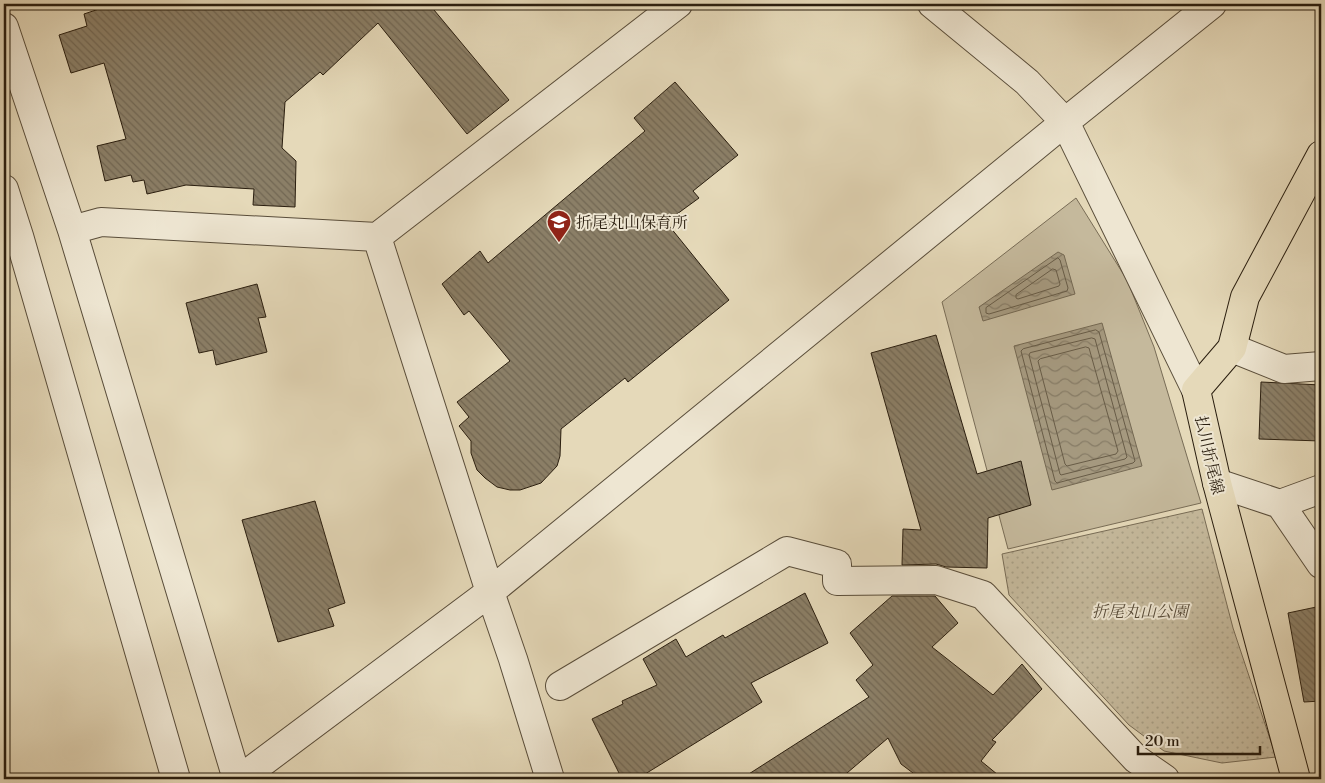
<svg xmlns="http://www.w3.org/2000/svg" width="1325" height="783" font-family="'Libre Bodoni','Noto Serif JP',serif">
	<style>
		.green { fill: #c5b99c; stroke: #786c56 }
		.park { fill: url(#park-dots); stroke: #786c56 }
		.water { fill: url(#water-waves); stroke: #746852 }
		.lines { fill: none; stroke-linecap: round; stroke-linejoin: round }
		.shore { stroke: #685c47; stroke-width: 1 }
		.building { fill: url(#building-back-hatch); stroke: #2a1e0f }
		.minor-casing { stroke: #594d3a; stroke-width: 30 }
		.major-casing { stroke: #2a1e0f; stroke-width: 30 }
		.minor { stroke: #eee6d2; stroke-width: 28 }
		.major { stroke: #e5d9b9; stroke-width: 28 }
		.labels { text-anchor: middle; stroke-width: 4; stroke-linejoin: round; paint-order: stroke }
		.poi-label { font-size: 16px; fill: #2a1e0f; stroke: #eee6d2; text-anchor: start }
		.street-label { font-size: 16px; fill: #2a1e0f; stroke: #eee6d2 }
		.park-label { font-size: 16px; font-style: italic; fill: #584c39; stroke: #eee6d2 }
	</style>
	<defs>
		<pattern id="park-dots" width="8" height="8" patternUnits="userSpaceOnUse" patternTransform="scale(1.25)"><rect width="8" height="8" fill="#c5b99c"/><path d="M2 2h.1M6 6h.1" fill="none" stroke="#a99f85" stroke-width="1.8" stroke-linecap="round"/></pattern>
		<pattern id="water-waves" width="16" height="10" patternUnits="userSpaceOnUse" patternTransform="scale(1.25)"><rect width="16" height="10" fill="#a5997f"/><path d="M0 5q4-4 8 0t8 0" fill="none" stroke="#877c66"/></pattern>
		<pattern id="building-back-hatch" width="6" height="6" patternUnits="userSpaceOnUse" patternTransform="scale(1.25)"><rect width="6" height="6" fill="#8b7f67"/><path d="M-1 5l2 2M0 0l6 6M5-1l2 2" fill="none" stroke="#726753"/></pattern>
	</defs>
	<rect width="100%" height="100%" fill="#e5d9b9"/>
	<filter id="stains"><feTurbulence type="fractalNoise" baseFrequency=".004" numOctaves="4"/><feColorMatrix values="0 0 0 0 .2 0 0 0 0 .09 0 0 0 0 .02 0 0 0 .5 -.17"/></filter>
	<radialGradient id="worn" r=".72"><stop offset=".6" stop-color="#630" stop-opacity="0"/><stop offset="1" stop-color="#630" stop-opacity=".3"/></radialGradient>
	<path class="green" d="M 1076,198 L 1127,280 L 1154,347 L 1201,503 L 1008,549 L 942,302 Z"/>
	<path class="park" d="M 1202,509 L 1233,628 L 1276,757 L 1222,763 L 1164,751 L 1129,725 L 1009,595 L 1002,554 Z"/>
	<path class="water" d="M 1058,252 L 1064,255 L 1075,294 L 983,321 L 979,307 Z
		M 1102,323 L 1142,466 L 1052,490 L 1014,346 Z"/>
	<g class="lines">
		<path class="shore" d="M 1058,258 L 1060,260 L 1068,288 L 1067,291 L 989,314 L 986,313 L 986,308 Z
			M 1053,269 L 1056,270 L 1060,284 L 1059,286 L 1018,299 L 1016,298 L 1016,295 Z
			M 1096,330 L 1099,332 L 1135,461 L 1133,463 L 1057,483 L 1055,481 L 1021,351 L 1023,349 Z
			M 1092,338 L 1095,339 L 1127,457 L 1125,459 L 1061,475 L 1060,474 L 1029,355 L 1030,353 Z
			M 1086,347 L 1089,348 L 1118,451 L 1116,454 L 1067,466 L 1065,464 L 1038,361 L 1040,359 Z"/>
	</g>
	<path class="building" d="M 114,4 L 429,4 L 509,100 L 467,134 L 378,23 L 323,75 L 320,72 L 285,102 L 282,148 L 296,161 L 295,207 L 253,205 L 254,189 L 186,185 L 147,194 L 144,180 L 133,182 L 131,175 L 105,181 L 97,146 L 126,139 L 104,63 L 71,73 L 59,35 L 87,26 L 84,14 Z
		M 675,82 L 738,155 L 693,191 L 699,198 L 666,222 L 729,300 L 628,382 L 625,378 L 561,429 L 560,456 L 557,466 L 541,483 L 520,490 L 510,490 L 497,487 L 485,478 L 477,470 L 471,453 L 471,441 L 459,426 L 469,417 L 457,402 L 510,361 L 469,311 L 464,315 L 442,284 L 480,251 L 488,263 L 645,131 L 634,118 Z
		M 257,284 L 266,317 L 258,318 L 267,352 L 216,365 L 213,350 L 199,353 L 186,303 Z
		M 936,335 L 977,474 L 1021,461 L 1031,505 L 988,518 L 987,568 L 946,567 L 936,564 L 902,565 L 903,529 L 921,530 L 871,353 Z
		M 1261,382 L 1321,385 L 1321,441 L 1259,439 Z
		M 315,501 L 345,603 L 328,609 L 334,626 L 278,642 L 242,520 Z
		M 805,593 L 828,643 L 751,683 L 762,702 L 637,779 L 622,779 L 592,719 L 623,704 L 622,701 L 657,685 L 643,659 L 676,639 L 686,657 L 723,635 L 725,638 Z
		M 892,596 L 935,596 L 958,623 L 932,647 L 993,695 L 1022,664 L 1042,689 L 992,740 L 996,742 L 981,761 L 1003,779 L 921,779 L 901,764 L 888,738 L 840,779 L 741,779 L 869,697 L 856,680 L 873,665 L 850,633 Z
		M 1321,606 L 1321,701 L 1304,702 L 1288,613 Z"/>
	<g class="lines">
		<defs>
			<path id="minor" d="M 932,4 L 1027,82 L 1065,122 L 1196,390
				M 4,27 L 72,230 L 237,779
				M 4,189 L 19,236 L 176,779
				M 72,230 L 101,222 L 377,237 L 678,4
				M 377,237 L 490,592 L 513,659 L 550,779
				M 1232,348 L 1284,369 L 1321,366
				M 1217,483 L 1280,504 L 1321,564
				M 1280,504 L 1321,489
				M 560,686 L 787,551 L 837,564 L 837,581 L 936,580 L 983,595 L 1136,759 L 1165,779
				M 240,779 L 490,592 L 1065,122 L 1212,4"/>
			<path id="major" d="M 1296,779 L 1217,483 L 1196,390 L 1232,348 L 1245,297 L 1321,155"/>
		</defs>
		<use href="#minor" class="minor-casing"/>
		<use href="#major" class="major-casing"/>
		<use href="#minor" class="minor"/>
		<use href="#major" class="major"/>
	</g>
	<defs>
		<symbol id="school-pin" viewBox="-11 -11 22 30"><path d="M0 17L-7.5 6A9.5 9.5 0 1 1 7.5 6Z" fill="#8f2418" stroke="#eee6d2"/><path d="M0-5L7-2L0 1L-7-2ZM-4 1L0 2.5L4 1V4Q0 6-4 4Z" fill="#fff"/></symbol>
	</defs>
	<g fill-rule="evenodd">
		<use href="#school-pin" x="545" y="208" width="28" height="38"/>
	</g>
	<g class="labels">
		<g class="poi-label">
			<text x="576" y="228">折尾丸山保育所</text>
		</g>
		<g class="street-label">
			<text transform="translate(1210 455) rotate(77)" y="6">払川折尾線</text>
		</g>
		<g class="park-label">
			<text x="1140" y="617">折尾丸山公園</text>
		</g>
	</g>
	<rect width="1325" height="783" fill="none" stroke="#e5d9b9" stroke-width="20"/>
	<rect x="5" y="5" width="1315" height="773" fill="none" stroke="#2a1e0f" stroke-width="2.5"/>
	<rect x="10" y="10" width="1305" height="763" fill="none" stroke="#2a1e0f"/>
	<path d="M1138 746v8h122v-8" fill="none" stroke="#2a1e0f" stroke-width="2.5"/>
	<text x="1145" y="746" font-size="15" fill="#2a1e0f" stroke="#eee6d2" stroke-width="4" paint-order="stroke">20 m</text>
	<rect width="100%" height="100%" filter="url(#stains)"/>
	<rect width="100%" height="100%" fill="url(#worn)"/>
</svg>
